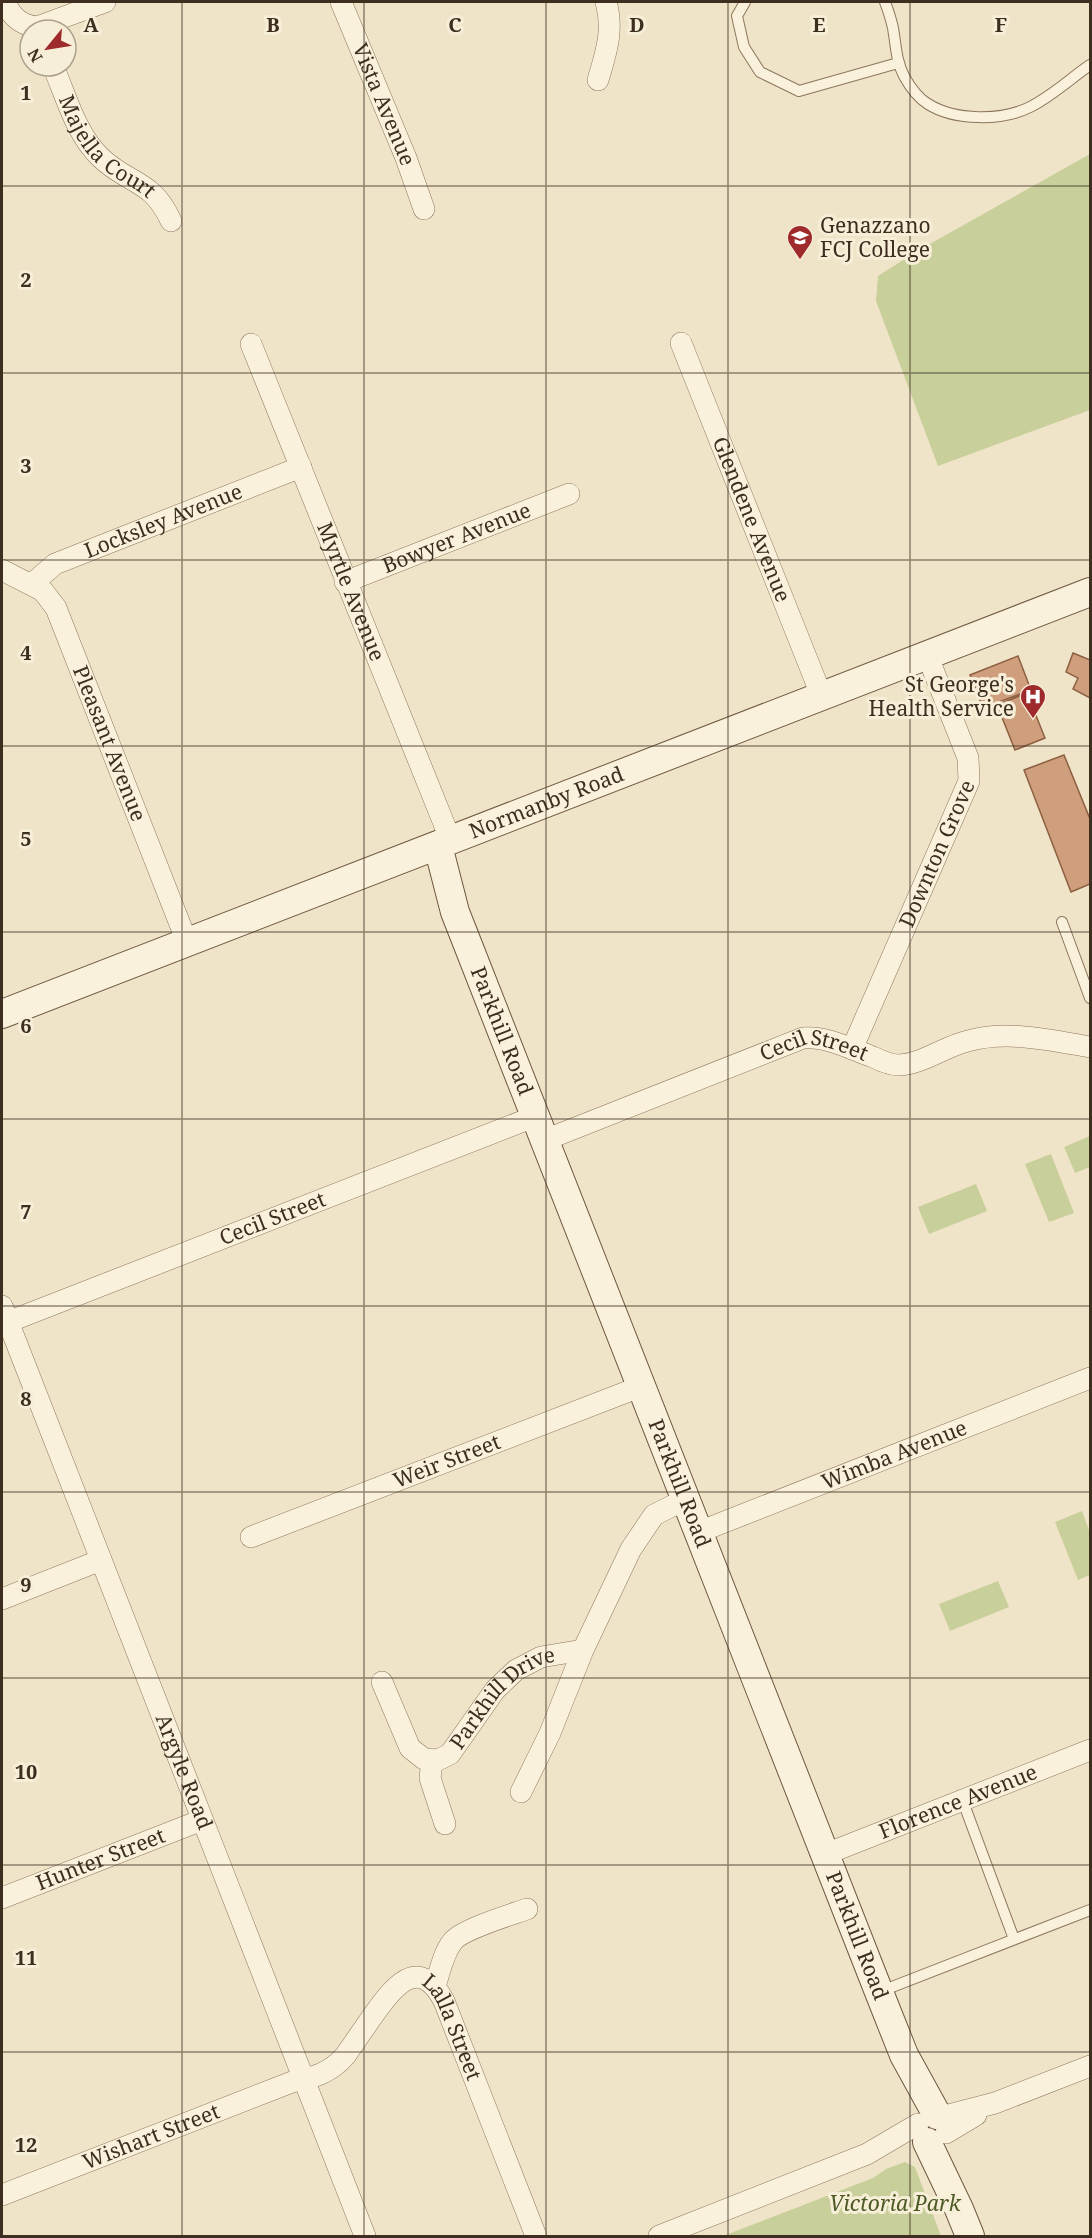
<svg xmlns="http://www.w3.org/2000/svg" width="1092" height="2238" font-family="'Noto Serif',serif">
	<style>
		.green { fill: #c9cf9b }
		.building { fill: #cf9f7d; stroke: #8d5f41; stroke-width: 1.5 }
		.lines { fill: none; stroke-linecap: round; stroke-linejoin: round }
		.lane-casing { stroke: #8d765c; stroke-width: 12 }
		.street-casing { stroke: #8d765c; stroke-width: 22 }
		.secondary-casing { stroke: #6f573f; stroke-width: 30 }
		.lane { stroke: #faf1dc; stroke-width: 10 }
		.street { stroke: #faf1dc; stroke-width: 21 }
		.secondary { stroke: #faf1dc; stroke-width: 28 }
		.grid { fill: none; stroke: #3d2e20; stroke-width: 1.5; stroke-opacity: 0.55 }
		.labels { text-anchor: middle; stroke-width: 6; stroke-linejoin: round; paint-order: stroke }
		.street-label { font-size: 21px; fill: #3d2e20; stroke: #f7eed8 }
		.poi-label { font-size: 21px; fill: #3d2e20; stroke: #f7eed8; text-anchor: start }
		.park-label { font-size: 21px; font-style: italic; fill: #4d5a26; stroke: #f7eed8 }
		.grid-label { font-size: 20px; text-anchor: middle; font-weight: bold; fill: #3d2e20; stroke: #f7eed8; stroke-width: 6; stroke-linejoin: round; paint-order: stroke }
	</style>
	<rect width="100%" height="100%" fill="#f0e4c8"/>
	<path class="green" d="M 1090,154 L 1090,410 L 938,466 L 876,301 L 878,276 L 919,250 Z
		M 1090,1136 L 1090,1167 L 1075,1173 L 1064,1147 Z
		M 1051,1154 L 1074,1213 L 1049,1222 L 1025,1164 Z
		M 976,1184 L 987,1211 L 929,1234 L 918,1207 Z
		M 1082,1511 L 1090,1533 L 1090,1575 L 1078,1580 L 1055,1522 Z
		M 998,1581 L 1009,1607 L 950,1631 L 939,1604 Z
		M 905,2162 L 915,2167 L 941,2236 L 723,2236 L 873,2178 L 886,2169 Z"/>
	<path class="building" d="M 1073,653 L 1090,660 L 1090,659 L 1090,698 L 1073,689 L 1078,678 L 1066,672 Z
		M 1018,656 L 1031,690 L 983,708 L 970,675 Z
		M 1027,693 L 1045,738 L 1015,750 L 997,705 Z
		M 1064,755 L 1090,819 L 1090,884 L 1071,892 L 1024,770 Z"/>
	<g class="lines">
		<defs>
			<path id="lane" d="M 745,2 L 737,16 L 744,47 L 760,72 L 799,91 L 898,63
				M 885,2 C 888,10 891,19 893,28 C 896,45 896,61 904,76 C 910,87 918,98 928,104 C 955,121 1002,121 1030,107 C 1052,96 1071,78 1090,65
				M 1062,922 L 1090,998
				M 962,1799 L 1014,1939
				M 879,1992 L 1090,1910"/>
			<g id="street">
				<path d="M 5,2 C 11,16 20,25 37,27 L 105,2"/>
				<path id="s1" d="M 341,2 L 406,158 L 424,209"/>
				<path id="s2" d="M 53,66 C 66,96 76,134 100,157 C 129,185 152,179 171,221"/>
				<path d="M 598,80 C 606,53 614,30 606,2"/>
				<path id="s3" d="M 681,343 L 822,697"/>
				<path id="s4" d="M 251,344 L 451,841"/>
				<path id="s5" d="M 2,570 L 43,591 L 56,608 L 187,942"/>
				<path id="s6" d="M 345,582 L 569,494"/>
				<path id="s7" d="M 32,584 L 55,564 L 301,467"/>
				<path id="s8" d="M 852,1049 L 969,781 L 968,758 L 928,657"/>
				<path id="s9" d="M 545,1140 L 803,1038 C 827,1036 851,1049 873,1057 C 881,1061 890,1065 899,1065 C 923,1064 945,1046 968,1041 C 1008,1030 1050,1040 1090,1047"/>
				<path id="s10" d="M 2,1306 L 365,2236"/>
				<path id="s11" d="M 8,1322 L 536,1116"/>
				<path id="s12" d="M 699,1532 L 1090,1378"/>
				<path id="s13" d="M 251,1537 L 642,1386"/>
				<path d="M 2,1599 L 101,1560"/>
				<path id="s14" d="M 382,1682 L 410,1748 L 424,1759 L 438,1760 L 450,1754 L 495,1690 L 516,1670 L 541,1657 L 583,1650"/>
				<path d="M 432,1761 L 430,1778 L 445,1824"/>
				<path d="M 521,1792 L 550,1733 L 583,1650 L 631,1549 L 654,1515 L 686,1499"/>
				<path id="s15" d="M 826,1854 L 1090,1750"/>
				<path id="s16" d="M 2,1898 L 202,1820"/>
				<path d="M 435,1986 C 440,1972 443,1953 453,1941 C 463,1929 510,1915 527,1909"/>
				<path d="M 941,2117 L 995,2103 L 1090,2066"/>
				<path d="M 946,2133 L 976,2115"/>
				<path id="s17" d="M 2,2195 L 292,2082 C 313,2078 330,2073 345,2056 C 354,2043 363,2030 372,2017 C 392,1989 418,1952 444,2001 L 536,2236"/>
				<path d="M 659,2236 L 867,2154 L 918,2124"/>
			</g>
			<g id="secondary">
				<path id="s18" d="M 438,846 L 455,912 L 879,1992 L 904,2055 L 937,2115"/>
				<path id="s19" d="M 2,1014 L 1090,592"/>
				<path d="M 927,2142 L 959,2209 L 970,2236"/>
			</g>
		</defs>
		<use href="#lane" class="lane-casing"/>
		<use href="#street" class="street-casing"/>
		<use href="#secondary" class="secondary-casing"/>
		<use href="#lane" class="lane"/>
		<use href="#street" class="street"/>
		<use href="#secondary" class="secondary"/>
	</g>
	<path class="grid" d="M 182,2 L 182,2236M 364,2 L 364,2236M 546,2 L 546,2236M 728,2 L 728,2236M 910,2 L 910,2236M 2,186 L 1090,186M 2,373 L 1090,373M 2,560 L 1090,560M 2,746 L 1090,746M 2,932 L 1090,932M 2,1119 L 1090,1119M 2,1306 L 1090,1306M 2,1492 L 1090,1492M 2,1678 L 1090,1678M 2,1865 L 1090,1865M 2,2052 L 1090,2052"/>
	<defs>
		<symbol id="school-pin" viewBox="-11 -11 22 30"><path d="M0 17L-7.5 6A9.5 9.5 0 1 1 7.5 6Z" fill="#9e2a2b" stroke="#f7eed8"/><path d="M0-5L7-2L0 1L-7-2ZM-4 1L0 2.5L4 1V4Q0 6-4 4Z" fill="#fff"/></symbol>
		<symbol id="hospital-pin" viewBox="-11 -11 22 30"><path d="M0 17L-7.5 6A9.5 9.5 0 1 1 7.5 6Z" fill="#9e2a2b" stroke="#f7eed8"/><path d="M-5-5h3v3.5h4V-5h3V5h-3V1.5h-4V5h-3Z" fill="#fff"/></symbol>
	</defs>
	<g fill-rule="evenodd">
		<use href="#school-pin" x="785" y="223" width="30" height="40"/>
		<use href="#hospital-pin" x="1018" y="682" width="30" height="40"/>
	</g>
	<g class="labels">
		<g class="street-label">
			<text dy="7" stroke="none"><textPath href="#s1" startOffset="111">Vista Avenue</textPath></text>
			<text dy="7" stroke="none"><textPath href="#s2" startOffset="100">Majella Court</textPath></text>
			<text dy="7" stroke="none"><textPath href="#s3" startOffset="190">Glendene Avenue</textPath></text>
			<text dy="7" stroke="none"><textPath href="#s7" startOffset="147">Locksley Avenue</textPath></text>
			<text dy="7" stroke="none"><textPath href="#s6" startOffset="120">Bowyer Avenue</textPath></text>
			<text dy="7" stroke="none"><textPath href="#s4" startOffset="267">Myrtle Avenue</textPath></text>
			<text dy="7" stroke="none"><textPath href="#s5" startOffset="213">Pleasant Avenue</textPath></text>
			<text dy="7" stroke="none"><textPath href="#s19" startOffset="584">Normanby Road</textPath></text>
			<text dy="7" stroke="none"><textPath href="#s8" startOffset="213">Downton Grove</textPath></text>
			<text dy="7" stroke="none"><textPath href="#s18" startOffset="196">Parkhill Road</textPath></text>
			<text dy="7" stroke="none"><textPath href="#s9" startOffset="288">Cecil Street</textPath></text>
			<text dy="7" stroke="none"><textPath href="#s11" startOffset="284">Cecil Street</textPath></text>
			<text dy="7" stroke="none"><textPath href="#s12" startOffset="210">Wimba Avenue</textPath></text>
			<text dy="7" stroke="none"><textPath href="#s13" startOffset="210">Weir Street</textPath></text>
			<text dy="7" stroke="none"><textPath href="#s18" startOffset="682">Parkhill Road</textPath></text>
			<text dy="7" stroke="none"><textPath href="#s14" startOffset="196">Parkhill Drive</textPath></text>
			<text dy="7" stroke="none"><textPath href="#s10" startOffset="500">Argyle Road</textPath></text>
			<text dy="7" stroke="none"><textPath href="#s15" startOffset="142">Florence Avenue</textPath></text>
			<text dy="7" stroke="none"><textPath href="#s16" startOffset="106">Hunter Street</textPath></text>
			<text dy="7" stroke="none"><textPath href="#s18" startOffset="1168">Parkhill Road</textPath></text>
			<text dy="7" stroke="none"><textPath href="#s17" startOffset="546">Lalla Street</textPath></text>
			<text dy="7" stroke="none"><textPath href="#s17" startOffset="160">Wishart Street</textPath></text>
		</g>
		<g class="poi-label">
			<text x="820" y="233">Genazzano<tspan x="820" dy="24">FCJ College</tspan></text>
			<text x="1014" y="692" text-anchor="end">St George's<tspan x="1014" dy="24">Health Service</tspan></text>
		</g>
		<g class="park-label">
			<text x="895" y="2211">Victoria Park</text>
		</g>
	</g>
	<g class="grid-label">
		<text x="91" y="32">A</text>
		<text x="273" y="32">B</text>
		<text x="455" y="32">C</text>
		<text x="637" y="32">D</text>
		<text x="819" y="32">E</text>
		<text x="1001" y="32">F</text>
		<text x="26" y="100">1</text>
		<text x="26" y="287">2</text>
		<text x="26" y="473">3</text>
		<text x="26" y="660">4</text>
		<text x="26" y="846">5</text>
		<text x="26" y="1033">6</text>
		<text x="26" y="1219">7</text>
		<text x="26" y="1406">8</text>
		<text x="26" y="1592">9</text>
		<text x="26" y="1779">10</text>
		<text x="26" y="1965">11</text>
		<text x="26" y="2152">12</text>
	</g>
	<rect width="1092" height="2238" fill="none" stroke="#3d2e20" stroke-width="6"/>
	<g transform="translate(48 48) rotate(240)"><circle r="28" fill="#f7eed8" stroke="#ada18e" stroke-width="1.5"/>
	<path d="M0-4.5L10 22L0 15L-10 22Z" fill="#9e2a2b"/>
	<text y="-9" font-size="16" font-weight="bold" text-anchor="middle" fill="#3d2e20">N</text>
	</g>
</svg>
